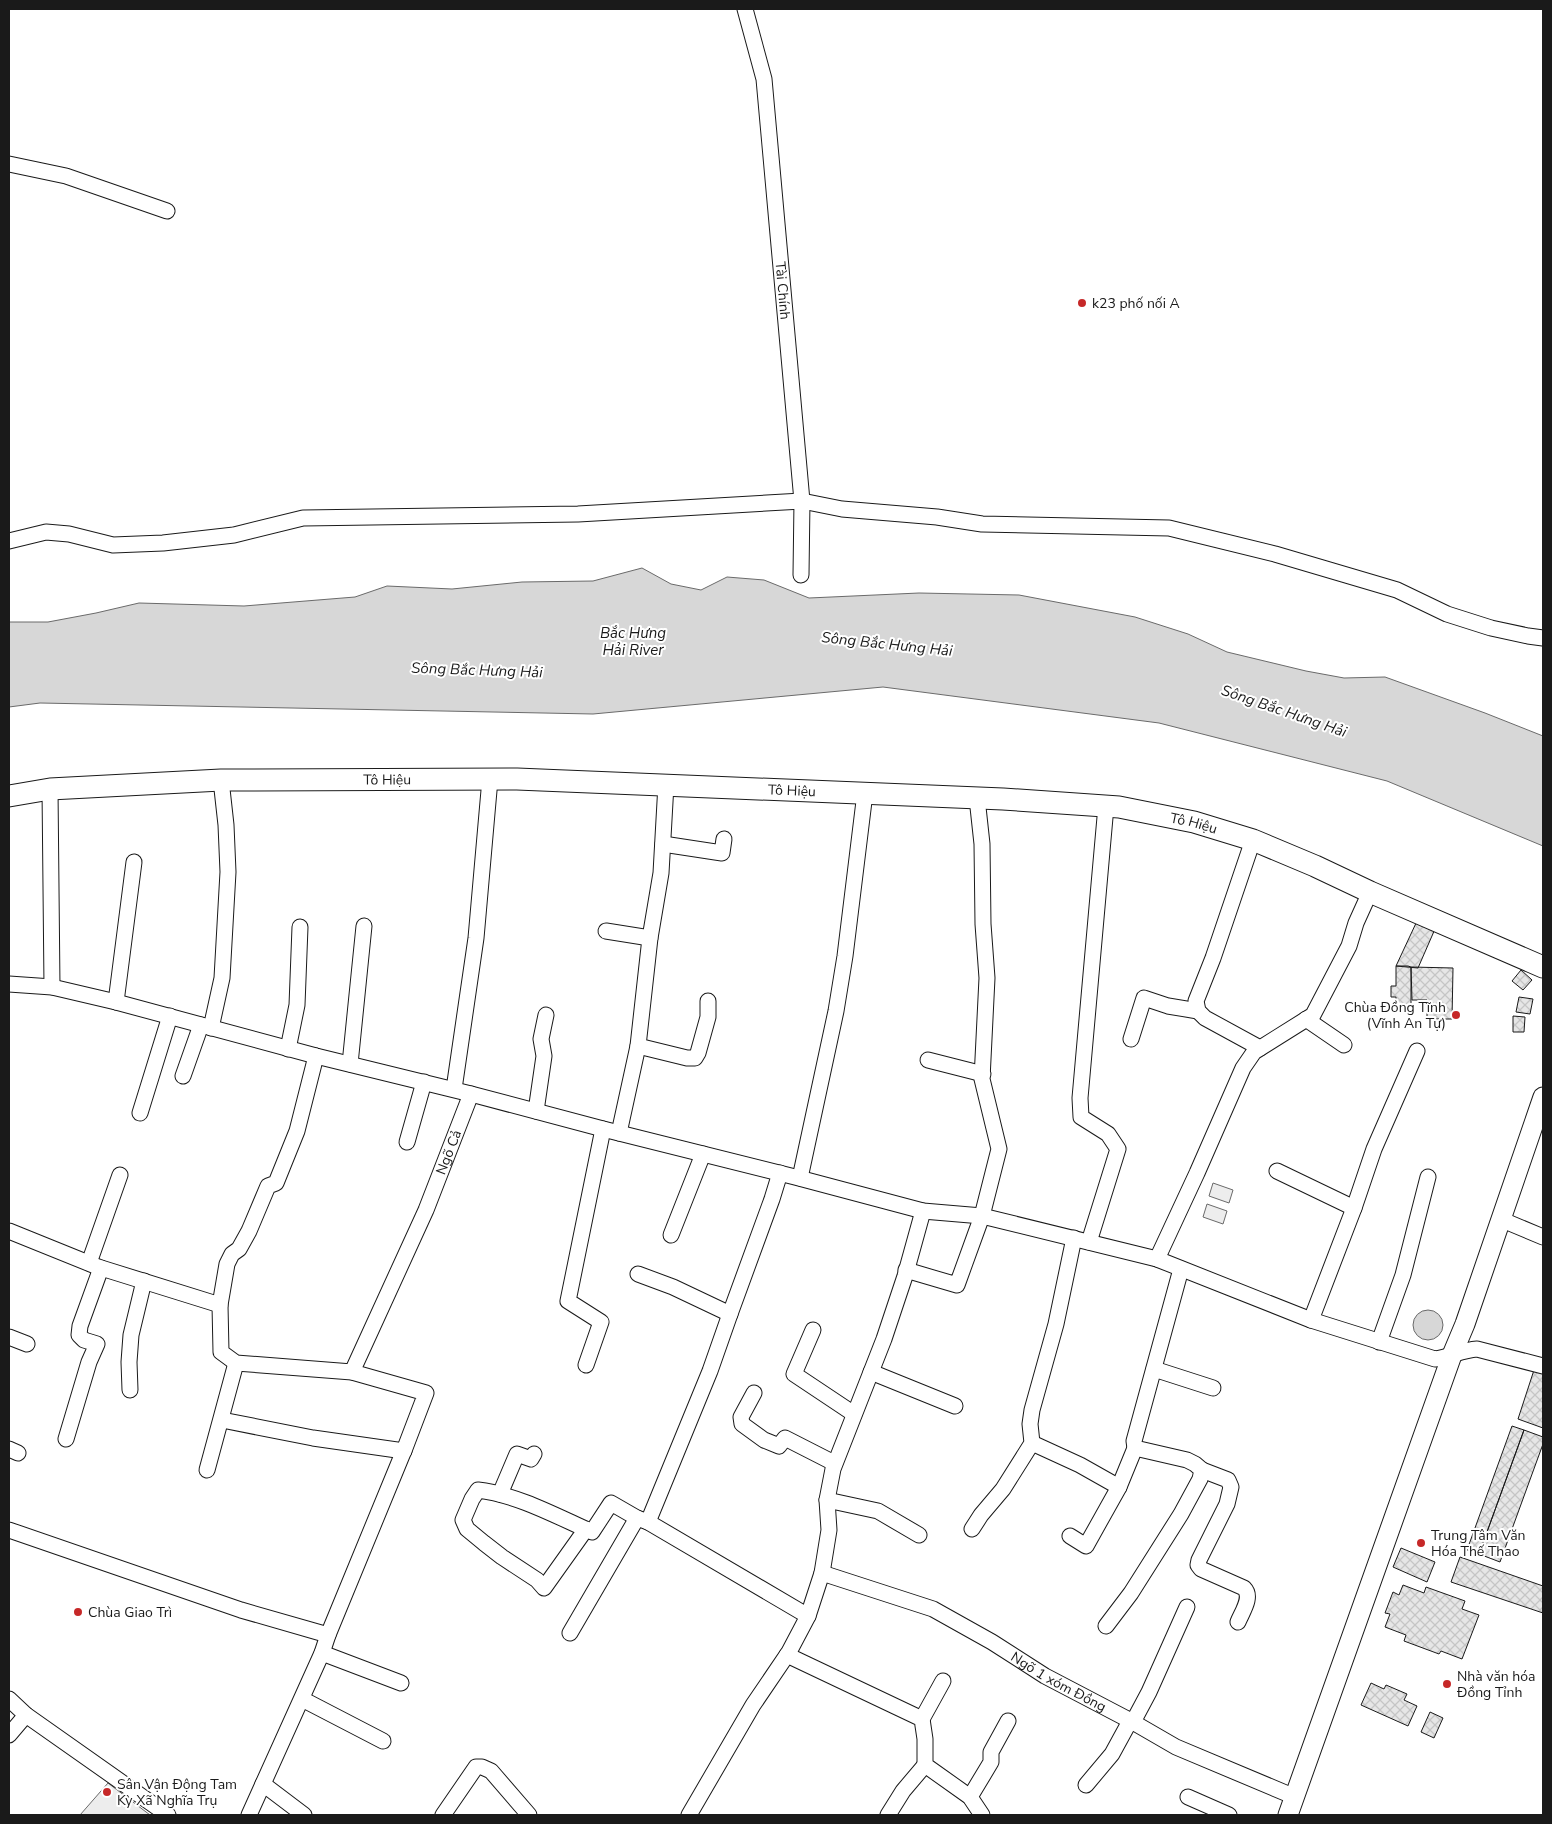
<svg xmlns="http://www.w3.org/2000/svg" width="1552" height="1824" font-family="'Nunito Sans',sans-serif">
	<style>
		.garden { fill: #ededed; stroke: #6a6a6a }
		.water { fill: #d7d7d7; stroke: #6a6a6a }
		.building { fill: url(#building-cross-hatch); stroke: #1a1a1a }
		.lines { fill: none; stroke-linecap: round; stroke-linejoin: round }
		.minor-casing { stroke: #1a1a1a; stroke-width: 17 }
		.tertiary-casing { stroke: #1a1a1a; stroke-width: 21 }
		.secondary-casing { stroke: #1a1a1a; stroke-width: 23 }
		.minor { stroke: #fff; stroke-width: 15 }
		.tertiary { stroke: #fff; stroke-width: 19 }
		.secondary { stroke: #fff; stroke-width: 21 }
		.poi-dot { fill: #c62828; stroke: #fff; stroke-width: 2 }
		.labels { text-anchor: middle; stroke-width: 4; stroke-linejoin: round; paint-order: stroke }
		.street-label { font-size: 14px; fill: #1a1a1a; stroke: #fff }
		.poi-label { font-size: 14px; fill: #1a1a1a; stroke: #fff; text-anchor: start }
		.water-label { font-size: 15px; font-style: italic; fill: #1a1a1a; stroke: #fff }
	</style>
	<defs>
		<pattern id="building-cross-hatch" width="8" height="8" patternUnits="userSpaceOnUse" patternTransform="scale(1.25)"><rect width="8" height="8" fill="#e6e6e6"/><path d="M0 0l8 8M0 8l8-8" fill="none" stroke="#c5c5c5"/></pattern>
	</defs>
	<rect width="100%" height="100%" fill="#fff"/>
	<path class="garden" d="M 1213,1183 L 1233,1190 L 1229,1203 L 1209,1196 Z
		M 1207,1204 L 1227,1211 L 1223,1224 L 1203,1217 Z
		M 108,1783 L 150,1815 L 80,1815 Z"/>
	<path class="water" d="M 642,568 L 671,584 L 701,590 L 727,577 L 764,580 L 809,598 L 919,593 L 1019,595 L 1135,617 L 1188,634 L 1227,652 L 1306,671 L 1344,678 L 1385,677 L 1485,713 L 1543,736 L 1543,846 L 1387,781 L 1159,723 L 883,687 L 593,714 L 40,703 L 9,707 L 9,622 L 48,622 L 96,613 L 139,603 L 244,606 L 355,597 L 387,586 L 452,589 L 522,582 L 593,581 Z
		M1413 1325a15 15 0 1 1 30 0a15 15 0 1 1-30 0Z"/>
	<path class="building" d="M 1417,921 L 1435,929 L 1418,968 L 1396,966 Z
		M 1396,966 L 1408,966 L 1411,967 L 1411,1007 L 1396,1007 L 1396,997 L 1391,997 L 1391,986 L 1396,986 Z
		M 1411,967 L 1453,968 L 1452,1019 L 1427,1019 L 1427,1000 L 1412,1000 Z
		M 1521,970 L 1532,980 L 1523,990 L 1512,981 Z
		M 1519,997 L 1533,999 L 1530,1014 L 1516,1012 Z
		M 1513,1016 L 1525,1017 L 1524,1032 L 1513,1032 Z
		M 1534,1370 L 1543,1374 L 1543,1428 L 1518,1419 Z
		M 1512,1426 L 1524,1430 L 1479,1554 L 1467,1550 Z
		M 1524,1430 L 1543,1437 L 1543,1444 L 1500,1562 L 1479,1554 Z
		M 1401,1548 L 1435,1562 L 1427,1582 L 1393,1567 Z
		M 1460,1557 L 1543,1586 L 1543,1613 L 1451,1582 Z
		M 1403,1585 L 1424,1593 L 1426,1587 L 1465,1601 L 1462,1609 L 1479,1615 L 1462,1659 L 1441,1651 L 1439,1654 L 1404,1641 L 1406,1635 L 1385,1627 L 1390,1614 L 1385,1613 L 1393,1592 L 1399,1595 Z
		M 1371,1683 L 1384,1689 L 1386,1685 L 1407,1694 L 1404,1700 L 1417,1706 L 1408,1726 L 1361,1705 Z
		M 1430,1712 L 1443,1718 L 1434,1738 L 1421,1732 Z"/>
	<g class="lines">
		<defs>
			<g id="minor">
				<path id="s1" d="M 745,9 L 764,79 L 802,501 L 801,575"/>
				<path d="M 9,164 L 66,176 L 167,211"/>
				<path d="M 9,541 L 46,532 L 69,534 L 113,545 L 163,543 L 234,535 L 303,518 L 578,514 L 802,501 L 842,509 L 937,517 L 982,524 L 1169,528 L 1275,554 L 1397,590 L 1447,614 L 1491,628 L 1528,636 L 1543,638"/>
				<path d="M 50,789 L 52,987"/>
				<path d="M 1253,840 L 1213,958 L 1196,1001 L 1198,1011 L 1205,1018 L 1260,1048"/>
				<path d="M 663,844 L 722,853 L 724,839"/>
				<path d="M 606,931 L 650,938"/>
				<path d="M 9,984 L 52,987 L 116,1002 L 316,1056 L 471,1094 L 603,1129 L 795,1177 L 923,1211 L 982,1216 L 1157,1259 L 1311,1320 L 1435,1359 C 1450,1357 1462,1350 1477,1349 L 1543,1366"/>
				<path d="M 116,1002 L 134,862"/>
				<path d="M 1306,1019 L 1344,1045"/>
				<path d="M 211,1028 L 222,978 L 228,872 L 226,825 L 221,780"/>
				<path d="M 1131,1039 L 1144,998 L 1168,1006 L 1198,1011"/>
				<path d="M 638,1046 L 687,1058 L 695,1058 L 698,1053 L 708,1017 L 708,1001"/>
				<path d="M 288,1049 L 297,1005 L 300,927"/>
				<path d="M 928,1060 L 983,1074"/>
				<path d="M 350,1064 L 364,926"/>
				<path d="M 183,1076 L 201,1025"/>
				<path d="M 454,1089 L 476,938 L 490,779"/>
				<path d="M 536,1111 L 544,1056 L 541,1039 L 546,1015"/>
				<path d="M 140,1113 L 170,1016"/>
				<path d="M 619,1133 L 638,1046 L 650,938 L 661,873 L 666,784"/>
				<path d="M 407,1142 L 424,1082"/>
				<path d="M 1277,1171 L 1354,1208"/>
				<path d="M 800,1178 L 836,1011 L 845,956 L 865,793"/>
				<path d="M 1500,1219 L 1543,1237"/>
				<path d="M 9,1231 L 98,1267 L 220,1305"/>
				<path d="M 671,1235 L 703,1154"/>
				<path d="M 1089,1242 L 1118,1149 L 1108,1134 L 1081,1117 L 1080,1098 L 1106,806"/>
				<path d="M 1157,1259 L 1197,1173 L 1243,1068 L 1254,1052 L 1313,1015 L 1349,946 L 1356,923 L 1370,892"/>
				<path d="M 89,1263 L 120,1175"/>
				<path d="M 906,1270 L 957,1285 L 982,1216 L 999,1149 L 982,1079 L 987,978 L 983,924 L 982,844 L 977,798"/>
				<path d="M 638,1274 L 673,1287 L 730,1314"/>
				<path d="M 1311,1320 L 1354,1208 L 1374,1149 L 1417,1051"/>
				<path d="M 813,1330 L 794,1374 L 854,1414"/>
				<path d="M 9,1337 L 27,1344"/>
				<path d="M 1379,1342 L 1403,1275 L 1428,1177"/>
				<path d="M 586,1365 L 601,1322 L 568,1301 L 603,1129"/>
				<path d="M 1154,1369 L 1213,1388"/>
				<path id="s2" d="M 352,1372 L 426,1210 L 471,1094"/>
				<path d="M 871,1372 L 955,1406"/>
				<path d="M 130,1390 L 129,1362 L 131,1335 L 144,1281"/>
				<path d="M 754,1393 L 741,1417 L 742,1424 L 764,1440 L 779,1446 L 785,1438 L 834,1463"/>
				<path d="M 222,1420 L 313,1438 L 404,1451"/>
				<path d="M 66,1439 L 89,1362 L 97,1344 L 84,1340 L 79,1335 L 80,1326 L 101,1268"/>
				<path d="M 1032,1443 L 1080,1465 L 1119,1487"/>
				<path d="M 9,1449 L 18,1453"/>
				<path d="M 207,1470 L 236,1363"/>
				<path d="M 1202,1470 L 1228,1480 L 1231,1487 L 1227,1504 L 1199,1560 L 1198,1565 L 1201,1569 L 1244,1588 C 1253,1597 1242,1612 1238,1622"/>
				<path d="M 500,1494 L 517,1454 L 531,1459 L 534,1454"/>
				<path d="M 827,1500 L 878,1511 L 919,1535"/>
				<path d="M 648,1522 L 808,1616"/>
				<path d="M 586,1529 L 544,1588 L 537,1580 L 502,1557 L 484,1543 L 467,1529 L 463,1520 L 472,1499 L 478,1490 C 518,1495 556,1516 592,1532 L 611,1503 L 637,1518"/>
				<path d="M 972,1529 L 981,1515 L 1003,1489 L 1032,1443 L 1030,1424 L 1032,1410 L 1056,1324 L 1074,1238"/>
				<path d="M 9,1530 L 241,1610 L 328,1635"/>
				<path d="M 1070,1536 L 1086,1546 L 1119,1487 L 1135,1448"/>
				<path id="s3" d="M 822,1573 L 933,1609 L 992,1642 L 1045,1676 L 1131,1721 L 1176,1747 L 1295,1797"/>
				<path d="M 1106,1626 L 1131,1593 L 1181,1514 L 1200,1479 L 1202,1470 L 1195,1464 L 1187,1460 L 1135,1448 L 1134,1441 L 1181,1269"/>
				<path d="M 570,1633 L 637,1518 L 648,1522 L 710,1371 L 730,1314 L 772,1199 L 780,1173"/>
				<path d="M 322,1653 L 401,1683"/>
				<path d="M 787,1655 L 922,1719 L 925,1739 L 925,1765 L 970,1797 L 982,1815"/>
				<path d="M 9,1699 L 26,1715 L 168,1815"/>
				<path d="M 302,1699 L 383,1741"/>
				<path d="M 922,1719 L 943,1681"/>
				<path d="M 1133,1722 L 1149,1692 L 1187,1607"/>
				<path d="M 9,1735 L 26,1715"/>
				<path d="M 263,1784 L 304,1815"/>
				<path d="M 1086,1785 L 1112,1754 L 1130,1721"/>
				<path d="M 970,1797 L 991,1762 L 991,1752 L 1008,1721"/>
				<path d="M 1188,1797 L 1229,1815"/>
				<path d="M 249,1815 L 322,1653 L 328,1635 L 405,1448 L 426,1393 L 352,1372 L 236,1363 L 221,1352 L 220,1305 L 227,1264 L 232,1254 L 239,1249 L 249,1231 L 268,1186 L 276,1183 L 297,1131 L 316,1056"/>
				<path d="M 443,1815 L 476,1767 L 482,1767 L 491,1771 L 529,1815"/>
				<path d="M 689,1815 L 753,1705 L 789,1652 L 808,1616 L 822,1573 L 829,1530 L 827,1500 L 833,1469 L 884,1339 L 905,1276 L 923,1211"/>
				<path d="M 888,1815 L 903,1791 L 925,1765"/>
			</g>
			<path id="tertiary" d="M 1288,1815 L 1452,1355 L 1465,1324 L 1543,1097"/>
			<g id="secondary">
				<path id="s4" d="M 9,796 L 50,789 L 221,780 L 517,779 L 1003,799 L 1119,807 L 1194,822 L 1253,840 L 1315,866 L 1370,892 L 1543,967"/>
			</g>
		</defs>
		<use href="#minor" class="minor-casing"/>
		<use href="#tertiary" class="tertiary-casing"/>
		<use href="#secondary" class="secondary-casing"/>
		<use href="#minor" class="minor"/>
		<use href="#tertiary" class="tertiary"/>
		<use href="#secondary" class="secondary"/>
	</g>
	<g class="poi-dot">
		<circle cx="1082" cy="303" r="5"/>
		<circle cx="1456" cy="1015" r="5"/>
		<circle cx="1421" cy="1543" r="5"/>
		<circle cx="78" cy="1612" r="5"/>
		<circle cx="1447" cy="1684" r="5"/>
		<circle cx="107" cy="1792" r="5"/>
	</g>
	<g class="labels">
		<g class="street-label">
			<text dy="5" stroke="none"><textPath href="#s1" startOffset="285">Tài Chính</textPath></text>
			<text dy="5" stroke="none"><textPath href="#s4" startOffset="379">Tô Hiệu</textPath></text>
			<text dy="5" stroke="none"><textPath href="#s4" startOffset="784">Tô Hiệu</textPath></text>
			<text dy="5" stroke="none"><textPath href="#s4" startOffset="1188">Tô Hiệu</textPath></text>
			<text dy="5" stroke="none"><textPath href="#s2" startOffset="240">Ngõ Cả</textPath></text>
			<text dy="5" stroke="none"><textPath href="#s3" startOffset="262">Ngõ 1 xóm Đồng</textPath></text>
		</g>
		<g class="poi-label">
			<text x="1092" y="308">k23 phố nối A</text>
			<text x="1446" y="1012" text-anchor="end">Chùa Đồng Tĩnh<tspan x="1446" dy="16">(Vĩnh An Tự)</tspan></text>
			<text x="1431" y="1540">Trung Tâm Văn<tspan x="1431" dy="16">Hóa Thế Thao</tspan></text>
			<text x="88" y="1617">Chùa Giao Trì</text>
			<text x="1457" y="1681">Nhà văn hóa<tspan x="1457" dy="16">Đồng Tỉnh</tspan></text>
			<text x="117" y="1789">Sân Vận Động Tam<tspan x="117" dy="16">Kỳ Xã Nghĩa Trụ</tspan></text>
		</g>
		<g class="water-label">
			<text x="633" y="638">Bắc Hưng<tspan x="633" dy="17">Hải River</tspan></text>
			<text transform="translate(887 644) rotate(6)" y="5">Sông Bắc Hưng Hải</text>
			<text transform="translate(477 670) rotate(2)" y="5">Sông Bắc Hưng Hải</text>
			<text transform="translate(1284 711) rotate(19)" y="5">Sông Bắc Hưng Hải</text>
		</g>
	</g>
	<rect width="1552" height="1824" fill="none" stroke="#1a1a1a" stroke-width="20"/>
</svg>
